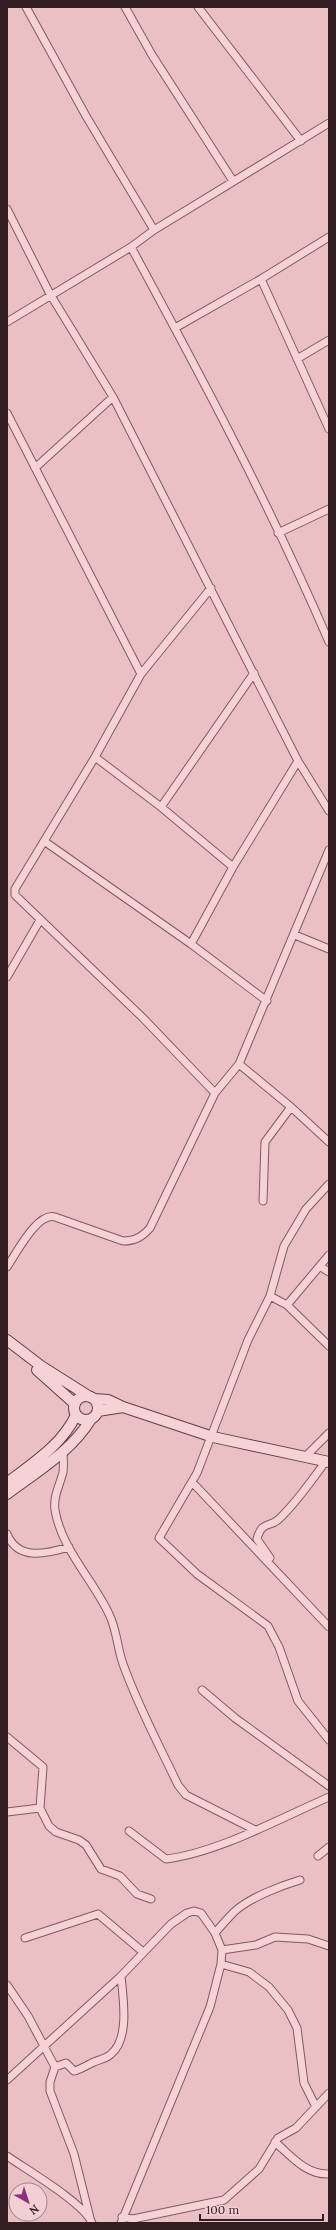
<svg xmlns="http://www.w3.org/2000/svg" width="336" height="2230" font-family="Lora,serif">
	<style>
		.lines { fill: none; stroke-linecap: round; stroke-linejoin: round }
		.street-casing { stroke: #815964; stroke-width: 9 }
		.secondary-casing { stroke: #633d48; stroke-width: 12 }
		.street { stroke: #f6d2d6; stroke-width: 7 }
		.secondary { stroke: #f6d2d6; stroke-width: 10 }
	</style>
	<rect width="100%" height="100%" fill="#eac0c4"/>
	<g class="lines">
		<defs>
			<path id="street" d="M 26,7 L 86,116 L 154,230
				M 125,7 L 152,55 L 233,181
				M 198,7 L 301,141
				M 7,209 L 50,294 L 113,397 L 298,761 L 329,811
				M 131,247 C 201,376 271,507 329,642
				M 261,279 L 329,429
				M 7,322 L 131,247 L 154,230 L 329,123
				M 175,328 L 261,279 L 329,237
				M 297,359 L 329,340
				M 7,413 L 141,674
				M 35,468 L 113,397
				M 278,533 L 329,509
				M 211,588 L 141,674 L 95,757 L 15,889 L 15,895 L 143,1018 L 215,1093
				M 95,757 L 161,807 L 233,867
				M 161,807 L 254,673
				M 44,841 L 191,944 L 267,1001
				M 295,935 L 329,949
				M 191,944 L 233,867 L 298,761
				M 7,977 L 40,920
				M 239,1064 L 291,1107 L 329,1142
				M 329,1184 L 306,1209 L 284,1246 L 270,1296 L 248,1340 L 197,1473 L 159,1538 L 197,1574 L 268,1626 L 279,1647 L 298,1701 L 329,1740
				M 263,1201 L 265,1142 L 291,1107
				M 7,1267 C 16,1254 37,1212 55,1217 L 123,1241 C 135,1241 142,1237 150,1228 L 215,1093 L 239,1064 L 329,850
				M 321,1267 L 329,1272
				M 270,1296 L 287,1305 L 329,1346
				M 287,1305 L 329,1255
				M 63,1451 C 63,1457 64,1465 63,1472 C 60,1485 53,1496 55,1510 C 61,1548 93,1580 109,1614 C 117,1630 117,1647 123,1664 C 138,1706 159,1745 178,1785 L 186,1795 L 255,1830
				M 306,1456 L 329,1433
				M 192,1482 L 329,1627
				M 7,1534 C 18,1561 46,1554 69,1547
				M 270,1558 L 257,1539 C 262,1520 270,1528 279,1519 C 297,1502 311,1481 326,1461
				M 202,1690 L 235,1718 L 329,1786
				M 7,1737 L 43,1767 L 40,1808 L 49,1826 L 56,1832 L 79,1840 L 86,1845 L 101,1869 L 120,1876 L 137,1894 L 151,1899
				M 7,1812 L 40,1808
				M 129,1831 L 166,1859 C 217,1853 281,1818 329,1797
				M 318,1856 L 329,1847
				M 215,1933 C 221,1926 227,1919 234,1912 C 249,1898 280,1886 300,1880
				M 25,1938 L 98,1914 L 143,1952
				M 222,1950 L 256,1945 L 275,1937 L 308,1939 L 329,1946
				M 221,1964 L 249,1972 L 269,1987 L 288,2010 L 297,2028 L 304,2083 L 316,2107
				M 7,1985 L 28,2016 L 55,2067 L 50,2082 L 50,2091 L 74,2154 L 90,2218
				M 55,2067 L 66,2063 L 74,2071 C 82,2069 87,2065 94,2062 C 100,2059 106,2059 111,2054 C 130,2039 123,1997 121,1976
				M 7,2080 L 121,1976 L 171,1924 L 187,1913 L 194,1911 L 201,1913 L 215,1933 L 222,1950 L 221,1964 L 210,2007 L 121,2223
				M 275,2142 C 291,2156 306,2175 329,2174
				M 7,2156 C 27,2170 84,2203 92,2223
				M 122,2217 L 133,2219 L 224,2200 L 259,2169 L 278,2138 L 296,2128 L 329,2093"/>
			<path id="secondary" d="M 7,1340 L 41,1366 L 90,1397
				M 37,1370 L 75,1404
				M74 1408a12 12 0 1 1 24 0a12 12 0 1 1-24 0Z
				M 94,1399 L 108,1400 L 123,1407 L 213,1437 L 329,1462
				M 98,1411 L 123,1407
				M 7,1483 C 33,1463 62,1445 76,1415
				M 7,1494 C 36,1472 72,1451 91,1419"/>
		</defs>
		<use href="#street" class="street-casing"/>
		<use href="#secondary" class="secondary-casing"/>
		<use href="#street" class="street"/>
		<use href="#secondary" class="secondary"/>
	</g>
	<rect width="336" height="2230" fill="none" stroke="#321d23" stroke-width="16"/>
	<g transform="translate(28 2202) rotate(141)"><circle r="19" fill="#f2cfd2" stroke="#a5888c"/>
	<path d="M0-3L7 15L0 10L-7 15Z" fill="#8c2e7a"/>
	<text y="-6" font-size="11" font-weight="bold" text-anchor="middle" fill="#321d23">N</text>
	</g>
	<path d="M200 2214v6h123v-6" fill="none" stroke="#321d23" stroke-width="2"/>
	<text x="206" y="2214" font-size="12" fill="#321d23" stroke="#f2cfd2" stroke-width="3" paint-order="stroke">100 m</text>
</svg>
